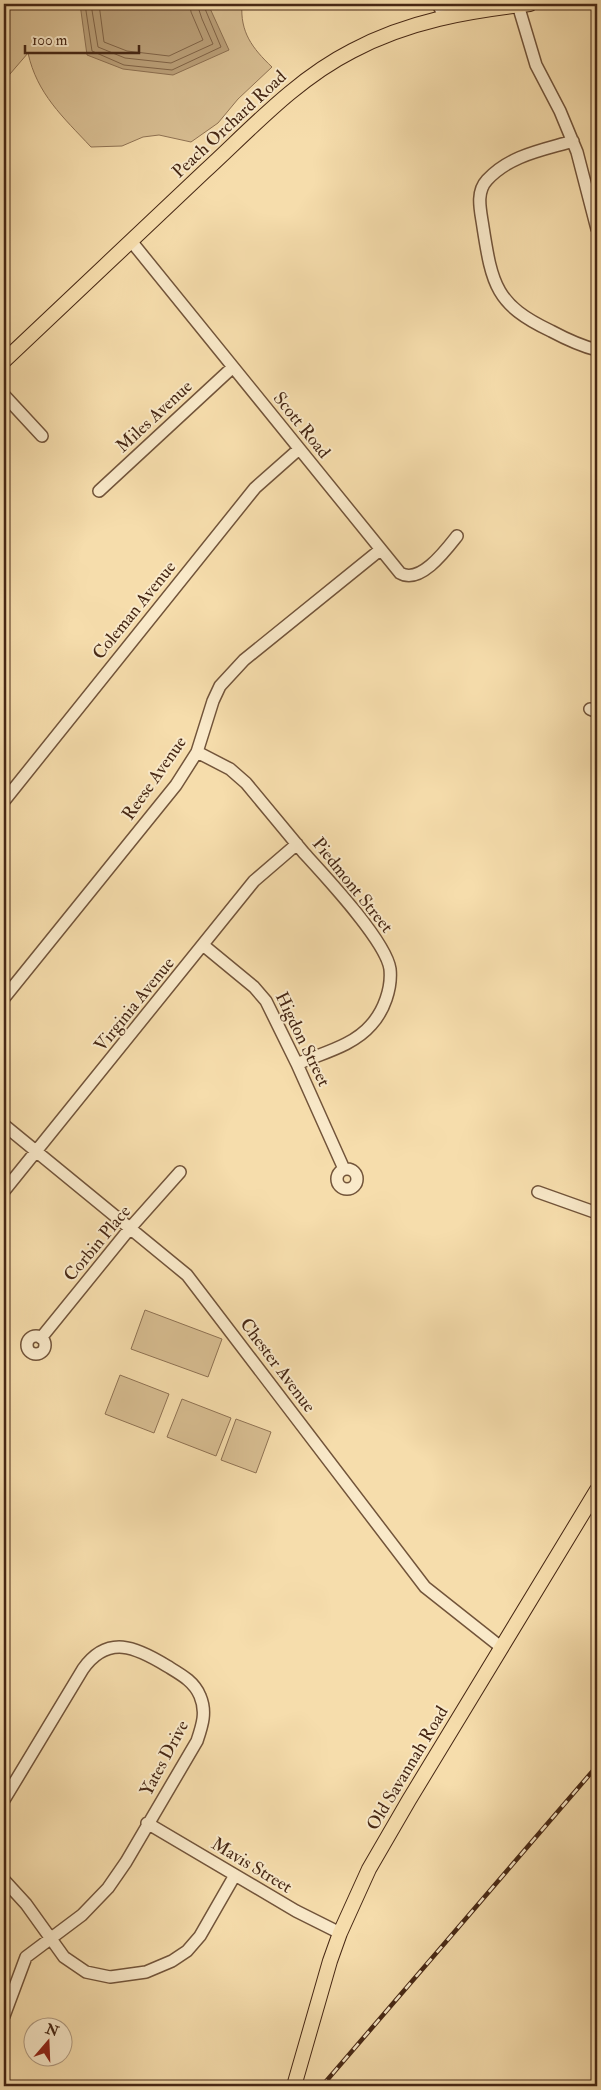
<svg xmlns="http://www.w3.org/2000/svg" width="601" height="2090" font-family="'IM FELL Double Pica',serif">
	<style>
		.green { fill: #d8be92; stroke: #8f7253 }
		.water { fill: #ba9f78; stroke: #8c6f50 }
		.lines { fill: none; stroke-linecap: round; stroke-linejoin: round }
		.shore { stroke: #806346; stroke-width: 1 }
		.minor-casing { stroke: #72543a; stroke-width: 14 }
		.major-casing { stroke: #462714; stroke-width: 16 }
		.minor { stroke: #f9e9c9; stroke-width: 11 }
		.major { stroke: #f6ddac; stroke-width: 14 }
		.rail-casing { stroke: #462714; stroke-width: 4.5 }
		.rail { stroke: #f9e9c9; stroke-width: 2.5; stroke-dasharray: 8; stroke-linecap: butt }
		.labels { text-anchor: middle; stroke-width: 4; stroke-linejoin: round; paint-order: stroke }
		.street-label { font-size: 18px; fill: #462714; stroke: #f9e9c9 }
	</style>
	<rect width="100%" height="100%" fill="#f6ddac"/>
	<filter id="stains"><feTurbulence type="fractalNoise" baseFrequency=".004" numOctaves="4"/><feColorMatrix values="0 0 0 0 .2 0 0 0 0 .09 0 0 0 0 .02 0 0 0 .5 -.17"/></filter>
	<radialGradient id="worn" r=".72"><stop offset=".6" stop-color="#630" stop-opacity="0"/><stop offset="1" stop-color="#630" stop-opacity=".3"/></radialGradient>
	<path class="green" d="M 4,4 L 242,4 C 240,32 252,48 272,67 L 238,99 L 218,123 L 191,142 L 159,135 L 143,137 L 122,146 L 91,147 C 63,117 37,94 28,53 L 4,81 Z
		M 145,1310 L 222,1339 L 208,1377 L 131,1349 Z
		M 120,1375 L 169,1394 L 154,1433 L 105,1414 Z
		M 182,1399 L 231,1418 L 216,1456 L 167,1437 Z
		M 236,1419 L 271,1432 L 256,1473 L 221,1460 Z"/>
	<path class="water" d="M 80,4 L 208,4 L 229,50 L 173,75 L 123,69 L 87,55 Z"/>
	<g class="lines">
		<path class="shore" d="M 85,4 L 92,51 L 124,65 L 172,70 L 221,47 L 203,4
			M 91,4 L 98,47 L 125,58 L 171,63 L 213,44 L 202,19 L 197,4
			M 99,4 L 104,42 L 127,51 L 169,56 L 203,40 L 191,12 L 190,4"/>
		<defs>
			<path id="minor" d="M 438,4 L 444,16
				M 518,5 L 536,65 L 560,111 L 577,152 L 597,229
				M 573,141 C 543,150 510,155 487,180 C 475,193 481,212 483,227 C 492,285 496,305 551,331 C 566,339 581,346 597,350
				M 131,241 L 400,573 C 420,585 446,550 457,536
				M 4,395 L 42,436
				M 99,491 L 233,367
				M 590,709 L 597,712
				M 197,752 L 230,769 L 246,783 C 265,806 285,830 304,853 C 325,876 386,941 390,969 C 392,988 384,1011 371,1025 C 353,1046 322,1053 297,1064
				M 4,801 L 255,488 L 299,449
				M 203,945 L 254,987 L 266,1001 L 297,1064 L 344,1169
				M 4,998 L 176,785 L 197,752 L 213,701 L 220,686 L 244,660 L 380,550
				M 4,1125 L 187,1275 L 425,1587 L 502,1648
				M337 1179a10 10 0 1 1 20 0a10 10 0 1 1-20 0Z
				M 4,1191 L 254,881 L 297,844
				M 538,1192 L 597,1213
				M27 1345a9 9 0 1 1 18 0a9 9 0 1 1-18 0Z
				M 41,1338 L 131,1227 L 180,1172
				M 4,1800 L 83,1669 C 108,1634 136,1647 167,1666 C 180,1674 194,1681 200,1696 C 207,1712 202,1726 197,1741 L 126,1862 L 108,1888 L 82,1915 L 26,1957 L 4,2016
				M 147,1823 L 296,1911 L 340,1933
				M 4,1880 L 26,1904 L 64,1957 L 86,1972 L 110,1977 L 146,1972 L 172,1961 L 187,1951 L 200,1936 L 235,1875"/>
			<path id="major" d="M 4,361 C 71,298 137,235 204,172 C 251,129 295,80 352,51 C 408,21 468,11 530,4
				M 294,2086 L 330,1961 L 340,1933 L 369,1869 L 409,1800 L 597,1490"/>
		</defs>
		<use href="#minor" class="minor-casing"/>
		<use href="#major" class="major-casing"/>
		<use href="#minor" class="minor"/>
		<use href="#major" class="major"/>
		<defs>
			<path id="rail" d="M 322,2086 L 597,1766"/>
		</defs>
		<use href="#rail" class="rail-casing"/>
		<use href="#rail" class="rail"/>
	</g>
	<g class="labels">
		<g class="street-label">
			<text transform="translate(229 124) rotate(-43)" y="6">Peach Orchard Road</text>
			<text transform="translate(154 416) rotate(-43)" y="6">Miles Avenue</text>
			<text transform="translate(302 425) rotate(51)" y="6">Scott Road</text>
			<text transform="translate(134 610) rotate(-51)" y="6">Coleman Avenue</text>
			<text transform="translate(154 778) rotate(-55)" y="6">Reese Avenue</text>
			<text transform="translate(353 885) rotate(51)" y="6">Piedmont Street</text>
			<text transform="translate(134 1004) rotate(-51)" y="6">Virginia Avenue</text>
			<text transform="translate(303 1039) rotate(64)" y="6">Higdon Street</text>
			<text transform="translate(97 1243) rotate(-50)" y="6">Corbin Place</text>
			<text transform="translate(278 1365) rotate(53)" y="6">Chester Avenue</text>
			<text transform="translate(164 1758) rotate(-62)" y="6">Yates Drive</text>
			<text transform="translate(407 1768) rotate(-59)" y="6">Old Savannah Road</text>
			<text transform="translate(252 1865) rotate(31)" y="6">Mavis Street</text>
		</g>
	</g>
	<rect width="601" height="2090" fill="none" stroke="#f6ddac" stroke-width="20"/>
	<rect x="5" y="5" width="591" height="2080" fill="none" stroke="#462714" stroke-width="2.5"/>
	<rect x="10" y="10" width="581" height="2070" fill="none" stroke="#462714"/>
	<g transform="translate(48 2042) rotate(19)"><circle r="24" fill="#f9e9c9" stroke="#b19b81"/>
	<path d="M0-4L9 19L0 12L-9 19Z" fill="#8f2418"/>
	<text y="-8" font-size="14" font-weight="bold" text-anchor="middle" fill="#462714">N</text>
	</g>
	<path d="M25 45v8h114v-8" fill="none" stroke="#462714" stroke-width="2.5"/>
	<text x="32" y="45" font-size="15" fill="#462714" stroke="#f9e9c9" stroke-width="4" paint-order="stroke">100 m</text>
	<rect width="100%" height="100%" filter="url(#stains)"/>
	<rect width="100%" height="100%" fill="url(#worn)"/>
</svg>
